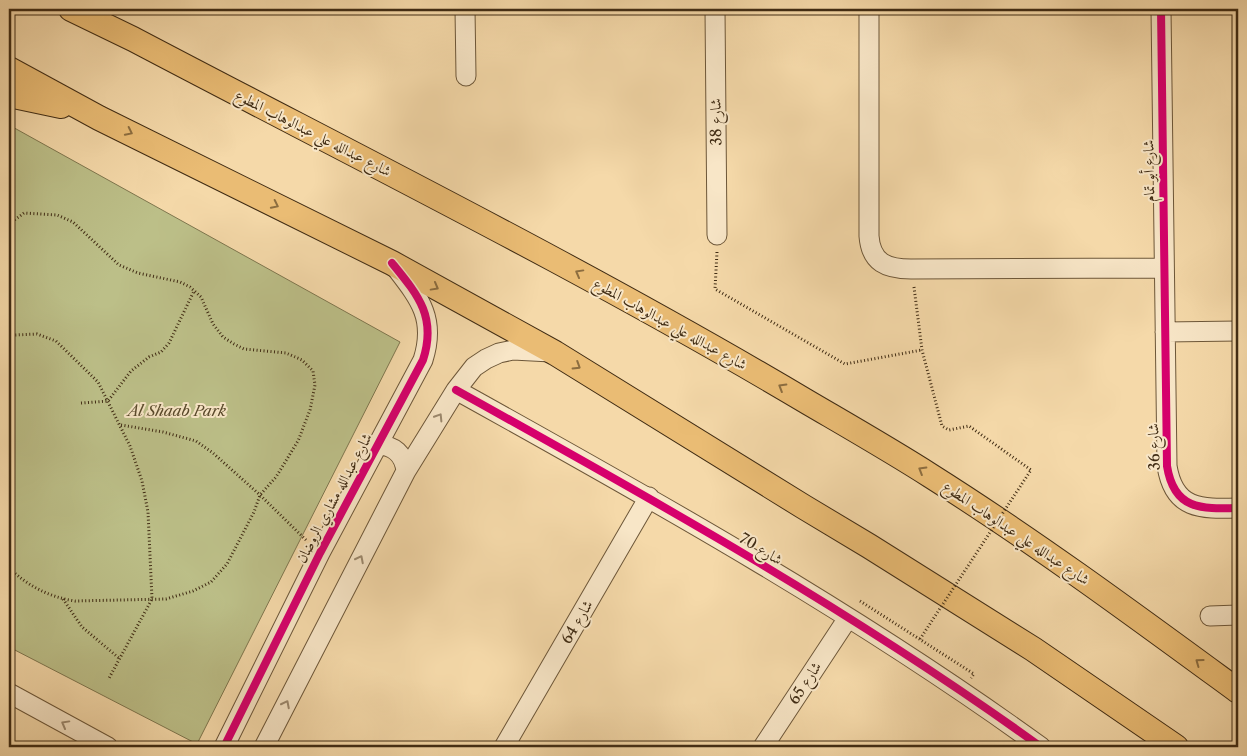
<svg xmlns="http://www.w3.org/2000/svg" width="1247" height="756" font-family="'Libre Caslon Text',Amiri,serif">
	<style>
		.park { fill: #bcbf88; stroke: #7e764e }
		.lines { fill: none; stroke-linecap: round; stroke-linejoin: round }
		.minor-casing { stroke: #6d5739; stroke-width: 21 }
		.major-casing { stroke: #402c14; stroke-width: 26 }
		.path { stroke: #402c14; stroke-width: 3; stroke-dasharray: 1 2.5; stroke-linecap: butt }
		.minor { stroke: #f8e6c7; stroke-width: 19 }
		.major { stroke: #eabc74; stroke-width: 24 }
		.path-bridge { stroke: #402c14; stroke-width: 3; stroke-dasharray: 1 2.5; stroke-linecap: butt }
		.cycleway-casing { stroke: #f8e6c7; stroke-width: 11 }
		.cycleway { stroke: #d6006c; stroke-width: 8 }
		.oneway { stroke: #8c6d3f }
		.oneway2 { stroke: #9c896e }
		.labels { text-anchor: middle; stroke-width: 4; stroke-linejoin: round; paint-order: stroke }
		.street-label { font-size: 15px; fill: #402c14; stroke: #f8e6c7 }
		.park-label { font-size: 15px; font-style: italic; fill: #59492b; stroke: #f8e6c7 }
	</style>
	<rect width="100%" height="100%" fill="#f5d9a9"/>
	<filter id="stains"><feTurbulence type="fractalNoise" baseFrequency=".004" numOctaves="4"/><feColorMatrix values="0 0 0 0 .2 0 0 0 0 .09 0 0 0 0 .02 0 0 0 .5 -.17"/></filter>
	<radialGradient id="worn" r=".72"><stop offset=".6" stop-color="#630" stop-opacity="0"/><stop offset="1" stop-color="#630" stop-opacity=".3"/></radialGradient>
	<path class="park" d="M 9,125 L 400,342 L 197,744 L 9,647 Z"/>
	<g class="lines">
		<defs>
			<path id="minor" d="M 465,9 L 466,76
				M 715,9 L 717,235
				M 869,9 L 869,236 C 871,263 887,269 911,269 L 1164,268
				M 1161,9 L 1167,466 C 1174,510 1201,509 1238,508
				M 1165,332 L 1238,331
				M 456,390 C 656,501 856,613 1041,747
				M 377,445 C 394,445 404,454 406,471
				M 1210,616 L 1238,615
				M 9,693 L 108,747
				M 224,747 L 320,553 L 423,360 C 436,319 420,299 396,268
				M 264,747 L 406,471 L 456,390 L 474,367 L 486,359 L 499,353 L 513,350 L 551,352
				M 504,747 L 649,497
				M 763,747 L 848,618"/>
			<path id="major" d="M 71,9 L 133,39 C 359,158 589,272 809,403 C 850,427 892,451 931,476 C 1037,543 1137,617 1238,691
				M 9,69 L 99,118 L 392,263 L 555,353 L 804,507 L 869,546 L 1033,649 L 1176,747
				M 9,95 L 61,106"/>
		</defs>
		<use href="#minor" class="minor-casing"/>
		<use href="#major" class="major-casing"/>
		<path class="path" d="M 9,224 L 24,213 L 57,215 L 73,222 L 119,265 L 138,273 L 180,282 L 190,287 L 201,297 L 213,324 L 223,337 L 234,344 L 244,349 L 286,353 L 302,360 L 313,371 L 315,385 L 310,410 L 298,441 L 276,477 L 260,495 L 254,512 L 227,564 L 211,582 L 193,591 L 166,599 L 75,601 C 49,597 28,586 9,568
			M 717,252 L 715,289 L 845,364 L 922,350
			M 914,287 L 922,350 L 942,426 L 949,430 L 969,426 L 1031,470
			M 9,338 L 15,335 L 37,334 L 56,341 L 98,382 L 130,446 L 142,481 L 148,512 L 152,599 L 108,680
			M 81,403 L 108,401 L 131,371 L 149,357 L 161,352 L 169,343 L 194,291
			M 121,425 L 163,432 L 196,441 L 213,453 L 260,495 L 307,541
			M 63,599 L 82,627 L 120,659
			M 860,601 L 974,674 L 971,678"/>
		<use href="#minor" class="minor"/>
		<use href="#major" class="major"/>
		<path class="path-bridge" d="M 920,639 L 1031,470"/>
		<defs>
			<path id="cycleway" d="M 1161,9 L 1167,466 C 1174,510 1201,509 1238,508
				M 456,390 C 656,501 856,613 1041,747
				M 224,747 L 320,553 L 423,360 C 437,317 418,295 392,263"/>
		</defs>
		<use href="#cycleway" class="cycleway-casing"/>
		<use href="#cycleway" class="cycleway"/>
	</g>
	<defs><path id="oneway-chevron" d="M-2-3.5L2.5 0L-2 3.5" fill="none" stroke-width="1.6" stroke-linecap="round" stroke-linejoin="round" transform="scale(1.25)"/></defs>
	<g class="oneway">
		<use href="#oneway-chevron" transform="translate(129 132) rotate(26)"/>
		<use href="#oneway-chevron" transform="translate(275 205) rotate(26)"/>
		<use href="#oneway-chevron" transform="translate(579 273) rotate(-151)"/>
		<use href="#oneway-chevron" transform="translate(435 287) rotate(29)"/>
		<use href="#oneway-chevron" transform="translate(577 366) rotate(32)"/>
		<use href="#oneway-chevron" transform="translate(782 387) rotate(-149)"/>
		<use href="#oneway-chevron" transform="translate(922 470) rotate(-149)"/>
		<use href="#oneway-chevron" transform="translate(1199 662) rotate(-144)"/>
	</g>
	<g class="oneway2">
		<use href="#oneway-chevron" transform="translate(439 417) rotate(-58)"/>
		<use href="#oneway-chevron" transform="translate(360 559) rotate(-63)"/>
		<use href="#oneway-chevron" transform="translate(286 704) rotate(-63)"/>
		<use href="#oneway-chevron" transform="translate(65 724) rotate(-151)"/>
	</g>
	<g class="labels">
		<g class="street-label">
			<text transform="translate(716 122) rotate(-91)" y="5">شارع 38</text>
			<text transform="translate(313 133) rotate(27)" y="5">شارع عبدالله علي عبدالوهاب المطوع</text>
			<text transform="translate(1149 171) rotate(-91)" y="5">شارع أبو تمام</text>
			<text transform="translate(670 324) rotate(29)" y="5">شارع عبدالله علي عبدالوهاب المطوع</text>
			<text transform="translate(1154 447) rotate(-92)" y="5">شارع 36</text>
			<text transform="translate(334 498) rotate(-62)" y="5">شارع عبدالله مشاري الروضان</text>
			<text transform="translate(1016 533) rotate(34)" y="5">شارع عبدالله علي عبدالوهاب المطوع</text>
			<text transform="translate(761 549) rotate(31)" y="5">شارع 70</text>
			<text transform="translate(577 622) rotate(-60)" y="5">شارع 64</text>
			<text transform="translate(805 683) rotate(-57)" y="5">شارع 65</text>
		</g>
		<g class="park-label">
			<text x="177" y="416">Al Shaab Park</text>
		</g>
	</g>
	<rect width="1247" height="756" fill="none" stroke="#f5d9a9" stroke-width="30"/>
	<rect x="10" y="10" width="1227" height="736" fill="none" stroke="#402c14" stroke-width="2.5"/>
	<rect x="15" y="15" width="1217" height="726" fill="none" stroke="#402c14"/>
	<rect width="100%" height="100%" filter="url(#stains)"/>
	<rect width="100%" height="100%" fill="url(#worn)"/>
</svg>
